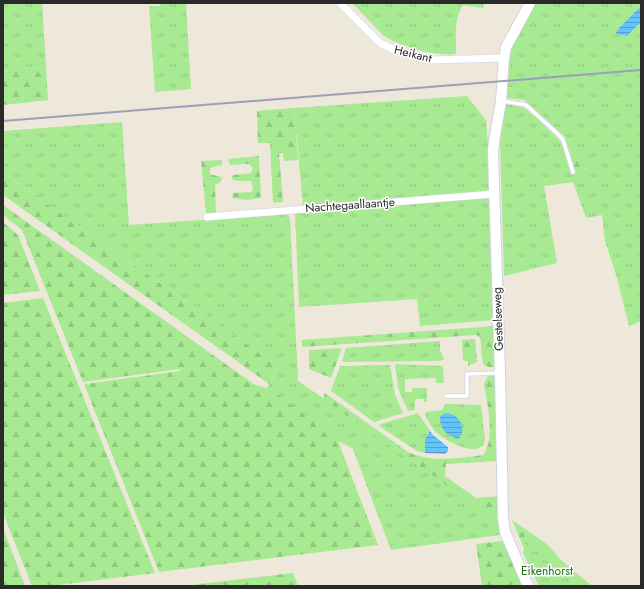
<svg xmlns="http://www.w3.org/2000/svg" width="644" height="589" font-family="Jost,sans-serif">
	<style>
		.grass { fill: url(#grass-tufts) }
		.forest { fill: url(#forest-firs) }
		.park { fill: url(#park-crowns) }
		.water { fill: url(#water-rules) }
		.lines { fill: none; stroke-linecap: round; stroke-linejoin: round }
		.lane-casing { stroke: #d0d2e5; stroke-width: 5 }
		.street-casing { stroke: #d0d2e5; stroke-width: 8 }
		.secondary-casing { stroke: #d0d2e5; stroke-width: 12 }
		.lane { stroke: #fff; stroke-width: 3.5 }
		.street { stroke: #fff; stroke-width: 7 }
		.secondary { stroke: #fff; stroke-width: 10 }
		.rail { stroke: #9d9eb7; stroke-width: 2 }
		.labels { text-anchor: middle; stroke-width: 3; stroke-linejoin: round; paint-order: stroke }
		.street-label { font-size: 12px; fill: #2a2a2a; stroke: #fff }
		.park-label { font-size: 12px; fill: #1d6f13; stroke: #fff }
	</style>
	<defs>
		<pattern id="grass-tufts" width="24" height="20" patternUnits="userSpaceOnUse"><rect width="24" height="20" fill="#a7ea92"/><path d="M3 7l-1-3M5 7V3M7 7l1-3M15 17l-1-3M17 17v-4M19 17l1-3" fill="none" stroke="#90c97e"/></pattern>
		<pattern id="forest-firs" width="22" height="20" patternUnits="userSpaceOnUse"><rect width="22" height="20" fill="#a7ea92"/><path d="M5 1l3.5 6h-7zM16 11l3.5 6h-7z" fill="#90c97e"/></pattern>
		<pattern id="park-crowns" width="20" height="18" patternUnits="userSpaceOnUse"><rect width="20" height="18" fill="#a7ea92"/><path d="M2 6a3 3 0 1 1 6 0M12 15a3 3 0 1 1 6 0" fill="none" stroke="#90c97e"/></pattern>
		<pattern id="water-rules" width="6" height="5" patternUnits="userSpaceOnUse"><rect width="6" height="5" fill="#63c4fb"/><path d="M0 2.5h6" fill="none" stroke="#529fcb"/></pattern>
	</defs>
	<rect width="100%" height="100%" fill="#eee8db"/>
	<path class="grass" d="M 3,3 L 42,3 L 46,66 L 3,71 Z
		M 160,3 L 186,3 L 191,89 L 155,92 L 149,6 L 160,6 Z
		M 352,3 L 484,3 L 483,8 L 463,5 C 454,18 456,38 456,54 C 433,56 410,49 389,39 L 384,36 Z
		M 534,3 L 641,3 L 641,6 L 617,30 L 616,34 L 627,36 L 641,22 L 641,321 L 629,326 L 617,278 L 605,241 L 602,215 L 586,218 L 573,182 L 544,186 L 557,263 L 504,276 L 500,142 L 504,104 L 522,106 L 539,120 L 559,140 L 562,144 L 571,175 L 586,169 L 567,144 L 565,137 L 528,103 L 524,100 L 506,98 L 507,51 Z
		M 467,96 L 486,120 L 492,191 L 303,206 L 294,108 Z
		M 122,122 L 129,225 L 288,214 L 290,220 L 298,378 L 297,380 L 501,523 L 502,534 L 500,535 L 391,550 L 353,449 L 267,388 L 279,367 L 3,173 L 3,131 Z
		M 486,198 L 493,199 L 495,320 L 420,326 L 417,299 L 299,307 L 295,213 Z
		M 440,341 L 440,350 L 444,359 L 443,360 L 439,361 L 343,362 L 342,361 L 346,348 Z
		M 395,364 L 443,366 L 444,383 L 436,383 L 436,378 L 405,379 L 405,392 L 412,392 L 412,388 L 427,388 L 427,402 L 424,402 L 424,399 L 415,399 L 415,410 L 408,411 L 398,388 Z
		M 390,365 L 395,395 L 403,413 L 374,422 L 331,391 L 340,366 Z
		M 445,404 L 481,405 L 485,439 C 483,462 442,440 434,430 C 430,425 427,419 425,414 L 426,412 L 442,410 Z
		M 418,413 L 430,431 L 425,439 L 425,453 L 417,451 L 379,426 L 381,424 Z"/>
	<path class="forest" d="M 46,66 L 48,100 L 3,105 L 3,71 Z
		M 294,108 L 298,160 L 284,161 L 283,153 L 279,153 L 283,202 L 273,203 L 270,143 L 258,143 L 257,111 Z
		M 567,144 L 581,161 L 586,169 L 576,173 Z
		M 259,156 L 261,198 L 246,200 L 232,198 L 233,193 L 252,192 L 253,188 L 251,181 L 237,181 L 231,179 L 233,175 L 251,173 L 253,168 L 249,164 L 230,165 L 228,159 Z
		M 222,160 L 222,165 L 210,168 L 210,174 L 213,175 L 222,177 L 221,182 L 215,185 L 216,213 L 206,213 L 201,161 Z
		M 3,173 L 279,367 L 269,384 L 3,195 Z
		M 3,205 L 255,385 L 270,389 L 353,449 L 338,441 L 378,545 L 159,572 L 84,384 L 180,371 L 180,369 L 83,382 L 22,230 L 3,215 Z
		M 3,222 L 18,235 L 40,291 L 3,295 Z
		M 43,298 L 155,573 L 50,586 L 32,586 L 3,513 L 3,303 Z
		M 495,326 L 496,367 L 489,367 L 484,365 C 480,356 482,347 480,337 L 476,335 L 302,347 L 302,340 Z
		M 475,339 L 477,362 L 468,366 L 468,361 L 463,361 L 462,340 Z
		M 342,348 L 331,378 L 309,369 L 309,350 Z
		M 497,375 L 499,461 L 446,464 L 445,476 L 476,498 L 500,496 L 501,523 L 323,399 L 325,393 L 408,452 C 432,463 458,458 483,455 C 496,438 487,404 484,384 L 488,376 Z
		M 512,520 L 548,545 L 562,561 L 592,586 L 540,586 Z
		M 3,528 L 25,586 L 3,586 Z
		M 501,541 L 505,541 L 523,586 L 482,586 L 476,544 Z
		M 293,573 L 298,586 L 183,586 Z"/>
	<path class="park" d="M 527,534 L 586,586 L 539,586 L 523,553 Z"/>
	<path class="water" d="M 641,6 L 641,22 L 627,36 L 616,34 L 617,30 Z
		M 447,413 C 460,415 468,429 458,439 C 446,434 440,430 440,417 L 443,414 Z
		M 430,431 L 433,435 L 448,447 L 448,451 L 445,454 L 425,453 L 425,439 Z"/>
	<g class="lines">
		<defs>
			<path id="lane" d="M 502,101 L 526,105 L 558,134 L 563,140 L 573,172
				M 446,396 L 467,396 L 467,374 L 499,373"/>
			<path id="street" d="M 340,3 L 380,43 L 394,50 L 431,60 L 504,58
				M 207,217 L 494,194"/>
			<path id="secondary" d="M 528,586 L 505,532 L 503,517 L 500,373 L 493,152 C 494,134 499,117 501,100 C 503,82 502,65 506,47 L 530,3"/>
		</defs>
		<use href="#lane" class="lane-casing"/>
		<use href="#street" class="street-casing"/>
		<use href="#secondary" class="secondary-casing"/>
		<use href="#lane" class="lane"/>
		<use href="#street" class="street"/>
		<use href="#secondary" class="secondary"/>
		<path class="rail" d="M 3,121 L 641,70"/>
	</g>
	<g class="labels">
		<g class="street-label">
			<text transform="translate(413 54) rotate(14)" y="4">Heikant</text>
			<text transform="translate(350 205) rotate(-4)" y="4">Nachtegaallaantje</text>
			<text transform="translate(498 319) rotate(-92)" y="4">Gestelseweg</text>
		</g>
		<g class="park-label">
			<text x="547" y="575">Eikenhorst</text>
		</g>
	</g>
	<rect width="644" height="589" fill="none" stroke="#2a2a2a" stroke-width="8"/>
</svg>
